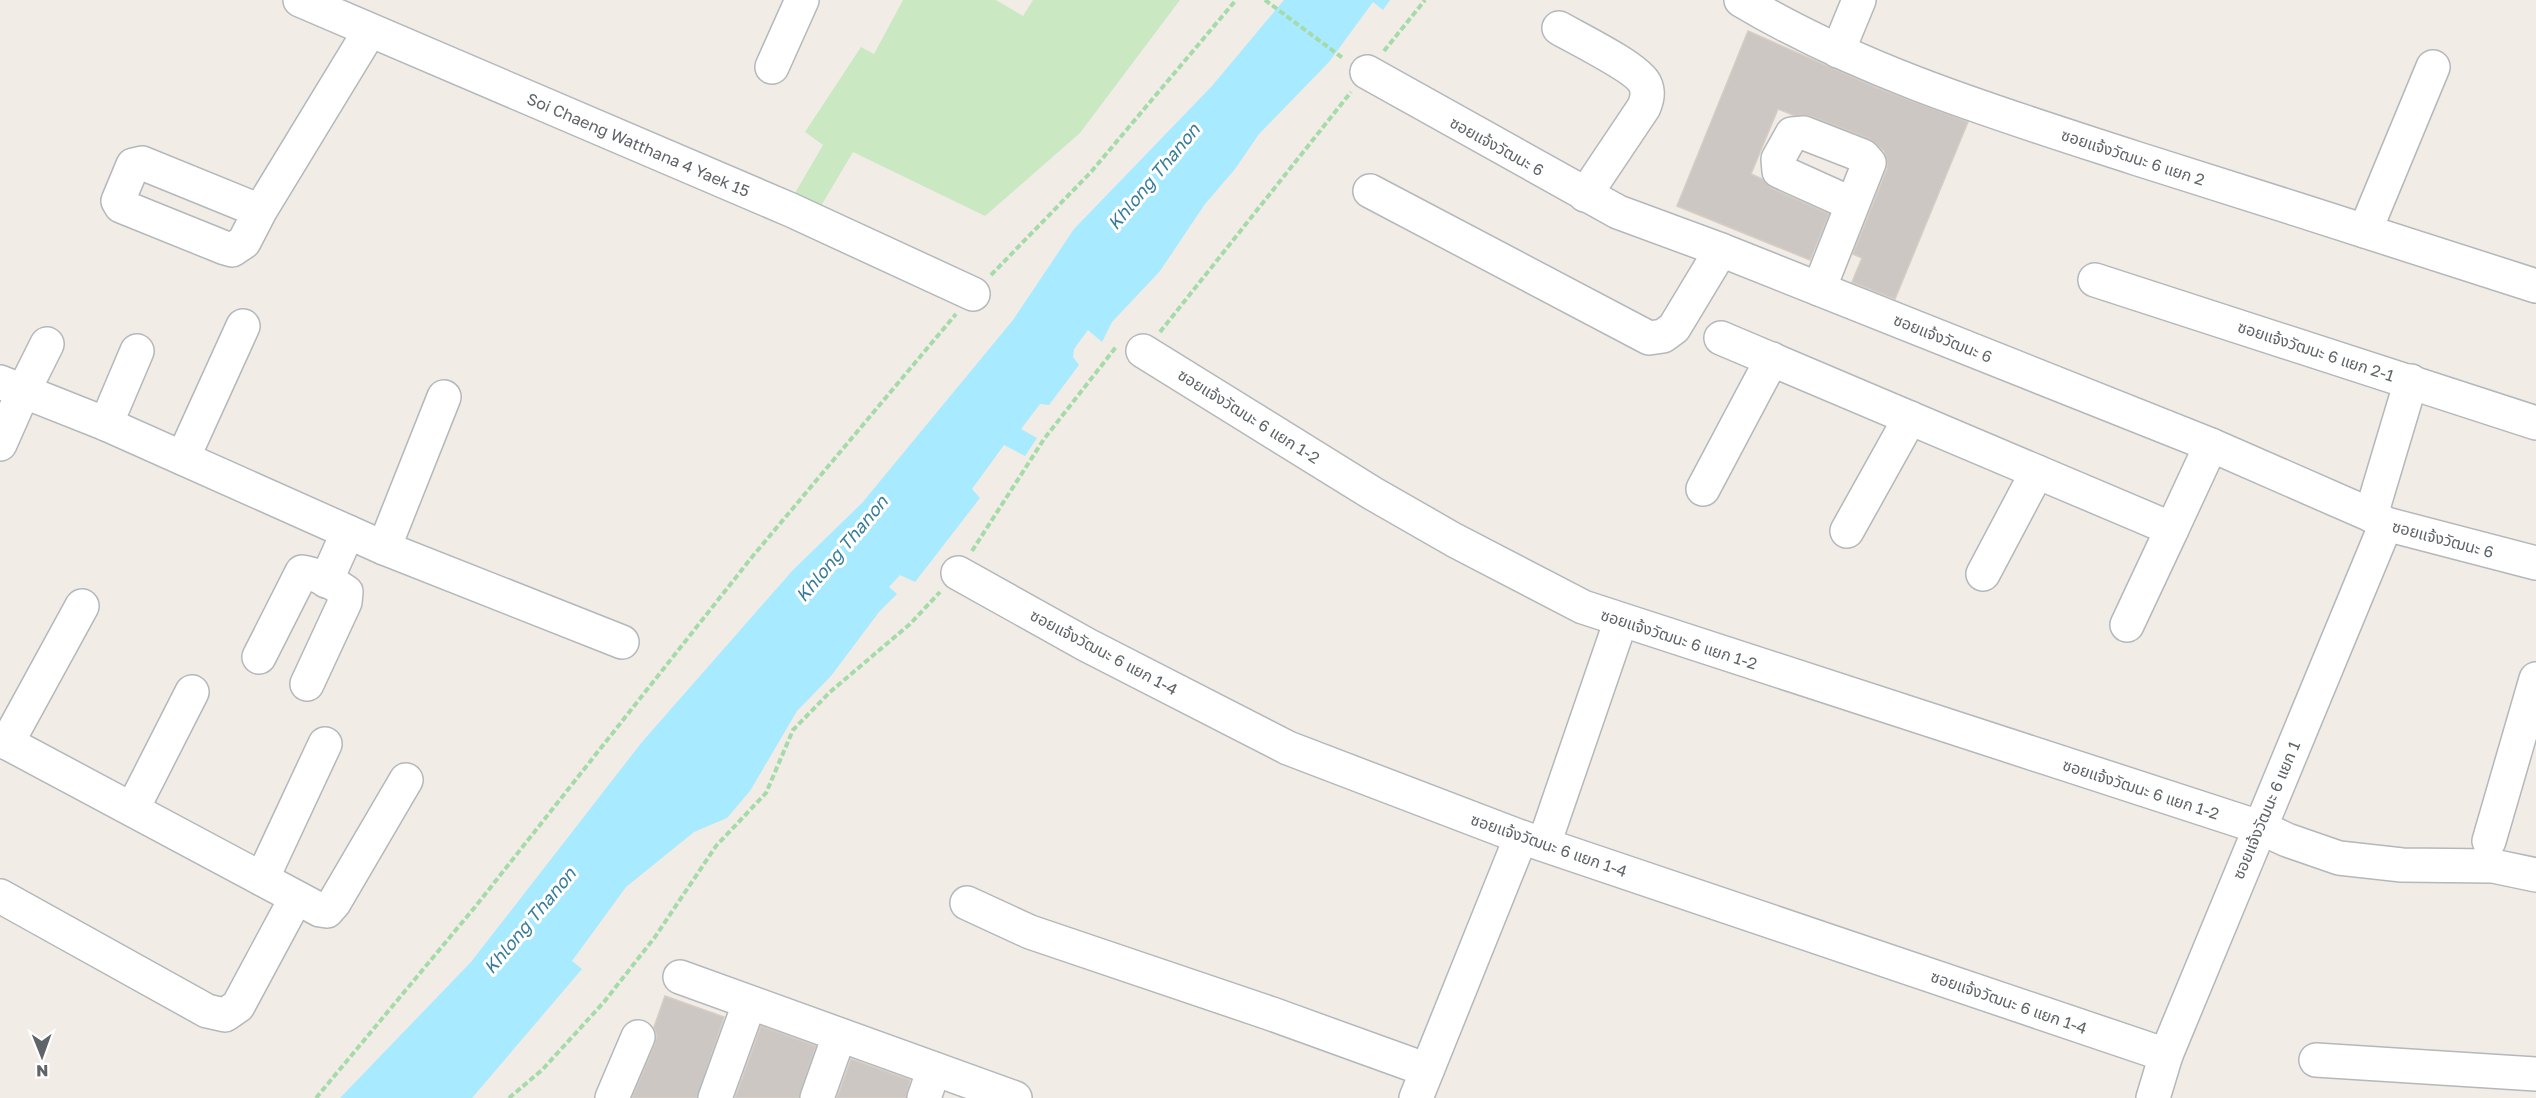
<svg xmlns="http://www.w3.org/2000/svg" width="2536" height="1098" font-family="'Golos Text','Noto Sans Thai',sans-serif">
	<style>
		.green { fill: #cae9c2 }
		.water { fill: #a8eaff }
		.building { fill: #ccc7c3; stroke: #d6cdc4; stroke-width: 1.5 }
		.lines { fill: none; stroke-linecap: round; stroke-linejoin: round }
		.minor-casing { stroke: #b4b8bb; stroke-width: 36 }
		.path { stroke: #a4dba8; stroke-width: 4; stroke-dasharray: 6 3; stroke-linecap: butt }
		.minor { stroke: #fff; stroke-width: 33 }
		.labels { text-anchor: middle; stroke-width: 6; stroke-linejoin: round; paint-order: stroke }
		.street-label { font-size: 16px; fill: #5e6467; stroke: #fff }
		.water-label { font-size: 18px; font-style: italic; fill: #367c9b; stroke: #fff }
	</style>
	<rect width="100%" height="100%" fill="#f1ece6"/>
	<path class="green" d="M 903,0 L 996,0 L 1023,16 L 1033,0 L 1180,0 L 1080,133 L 985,216 L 853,152 L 818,211 L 795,193 L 823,145 L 805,132 L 861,47 L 874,54 Z"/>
	<path class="water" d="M 1284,0 L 1390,0 L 1383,10 L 1373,2 L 1329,62 L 1259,134 L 1235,169 L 1205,204 L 1160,271 L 1112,322 L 1102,342 L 1088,330 L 1074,349 L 1073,357 L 1079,365 L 1049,405 L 1040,404 L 1021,429 L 1037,438 L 1025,456 L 1004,445 L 972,489 L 980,498 L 915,582 L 900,575 L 889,587 L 897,594 L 879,612 L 831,676 L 797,711 L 750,791 L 727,818 L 694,832 L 626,887 L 572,961 L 582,969 L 472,1098 L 340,1098 L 471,962 L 642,742 L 793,570 L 862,503 L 1013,320 L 1074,229 L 1212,86 Z"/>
	<path class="building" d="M 1748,31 L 1877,88 L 1968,122 L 1895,299 L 1852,282 L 1862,258 L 1853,254 L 1887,169 L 1887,159 L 1884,151 L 1870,139 L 1811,116 L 1793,115 L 1778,109 L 1751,174 L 1762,179 L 1771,188 L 1829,214 L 1810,260 L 1677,206 Z
		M 665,996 L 724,1017 L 697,1098 L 632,1098 L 655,1044 L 657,1035 L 654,1027 Z
		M 761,1026 L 816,1046 L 799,1098 L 735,1098 Z
		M 851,1059 L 910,1080 L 906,1098 L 837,1098 Z"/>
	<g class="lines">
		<defs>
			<g id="minor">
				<path id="s1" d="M 300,0 L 791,210 L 973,294"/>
				<path d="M 1741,0 C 1863,73 2000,114 2135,158 C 2269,200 2402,243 2536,286"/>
				<path d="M 1559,28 C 1576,38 1638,68 1645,84 C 1649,92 1647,99 1644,107 L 1585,195"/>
				<path d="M 1838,51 L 1859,0"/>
				<path d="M 772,67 L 802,0"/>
				<path d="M 1367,72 L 1618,212 L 1721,250 L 2211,445 L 2371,515 L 2386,524 L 2536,563"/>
				<path d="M 1370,191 L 1649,338 L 1663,336 L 1674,328 L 1721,250"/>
				<path d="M 260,211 L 142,163 L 133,165 L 118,201 L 121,206 L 225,248 L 232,250 L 244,242 L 260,211 L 369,32"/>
				<path d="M 2365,231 L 2433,67"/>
				<path d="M 2095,280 L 2536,423"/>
				<path d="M 1819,289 L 1869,163 L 1863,156 L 1804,133 L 1792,134 L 1778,159 L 1779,171 L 1852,204"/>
				<path d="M 1721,338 L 2172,529 L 2211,445"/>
				<path d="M 1143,351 L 1372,493 L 1454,540 L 1583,607 L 2259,827 L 2287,840 L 2339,858 L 2402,865 L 2493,866 L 2536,875"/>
				<path d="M 0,382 L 106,424 L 384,548 L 622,642"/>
				<path d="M 106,424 L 137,351"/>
				<path d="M 0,444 L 23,392 L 47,344"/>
				<path d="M 183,458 L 243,326"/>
				<path d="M 1703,489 L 1772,359"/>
				<path d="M 2371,515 L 2411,381"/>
				<path d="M 1847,531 L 1910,418"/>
				<path d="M 384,548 L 444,397"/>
				<path d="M 958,573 L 1087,645 L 1288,748 L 1521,837 L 2166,1055"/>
				<path d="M 1983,574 L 2037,472"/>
				<path d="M 326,581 L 348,532"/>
				<path d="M 2127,625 L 2172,529"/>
				<path d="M 259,657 L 302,572 C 318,574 333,583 346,592 L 345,602 L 307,684"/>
				<path d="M 0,739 L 320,910 L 327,911 L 334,903 L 406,780"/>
				<path d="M 7,743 L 82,606"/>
				<path d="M 133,808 L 192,692"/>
				<path d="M 2489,841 L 2536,679"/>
				<path d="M 1544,844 L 1621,620"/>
				<path d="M 262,879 L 325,744"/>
				<path d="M 0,896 L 207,1011 L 225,1015 L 238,1006 L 296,898"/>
				<path d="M 967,903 L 1030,932 L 1272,1014 L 1427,1070"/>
				<path d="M 680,977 L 1015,1098"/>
				<path d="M 2316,1060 L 2536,1074"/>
				<path d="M 612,1098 L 638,1037"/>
				<path d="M 715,1098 L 749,1004"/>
				<path d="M 817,1098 L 839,1036"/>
				<path d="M 924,1098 L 934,1069"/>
				<path d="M 1416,1098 L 1521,837"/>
				<path d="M 2153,1098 L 2166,1055 L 2386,524"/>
			</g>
		</defs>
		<use href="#minor" class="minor-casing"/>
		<path class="path" d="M 1265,0 L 1344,59
			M 1384,51 L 1425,0
			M 991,275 L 1091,172 L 1236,0
			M 1160,332 L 1351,92
			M 972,551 L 1044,439 L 1116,347
			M 316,1098 L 475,907 L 752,557 L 956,314
			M 509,1098 L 542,1070 L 604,1002 L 655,937 L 716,846 L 766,793 L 793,730 L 830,692 L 910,624 L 940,592"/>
		<use href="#minor" class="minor"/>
	</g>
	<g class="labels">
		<g class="street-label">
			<text dy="6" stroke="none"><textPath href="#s1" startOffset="368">Soi Chaeng Watthana 4 Yaek 15</textPath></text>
			<text transform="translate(1497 146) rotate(29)" y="6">ซอยแจ้งวัฒนะ 6</text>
			<text transform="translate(2133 157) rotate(18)" y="6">ซอยแจ้งวัฒนะ 6 แยก 2</text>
			<text transform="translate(1943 338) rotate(22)" y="6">ซอยแจ้งวัฒนะ 6</text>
			<text transform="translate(2316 351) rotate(18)" y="6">ซอยแจ้งวัฒนะ 6 แยก 2-1</text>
			<text transform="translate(1249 416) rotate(32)" y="6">ซอยแจ้งวัฒนะ 6 แยก 1-2</text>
			<text transform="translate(2443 539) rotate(15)" y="6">ซอยแจ้งวัฒนะ 6</text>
			<text transform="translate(1679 639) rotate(18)" y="6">ซอยแจ้งวัฒนะ 6 แยก 1-2</text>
			<text transform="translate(1104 652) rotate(28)" y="6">ซอยแจ้งวัฒนะ 6 แยก 1-4</text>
			<text transform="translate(2141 789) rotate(18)" y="6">ซอยแจ้งวัฒนะ 6 แยก 1-2</text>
			<text transform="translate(2266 810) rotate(-67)" y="6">ซอยแจ้งวัฒนะ 6 แยก 1</text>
			<text transform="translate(1549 845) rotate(19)" y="6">ซอยแจ้งวัฒนะ 6 แยก 1-4</text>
			<text transform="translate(2009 1002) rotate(19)" y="6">ซอยแจ้งวัฒนะ 6 แยก 1-4</text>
		</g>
		<g class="water-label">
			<text transform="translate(1154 177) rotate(-50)" y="6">Khlong Thanon</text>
			<text transform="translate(842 549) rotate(-50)" y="6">Khlong Thanon</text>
			<text transform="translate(530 921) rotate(-50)" y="6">Khlong Thanon</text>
		</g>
	</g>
	<g transform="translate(42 1056) rotate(179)" stroke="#ffffff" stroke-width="4.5" paint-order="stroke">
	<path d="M0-4.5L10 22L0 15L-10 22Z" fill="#5e6467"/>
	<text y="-9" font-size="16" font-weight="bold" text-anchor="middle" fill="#5e6467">N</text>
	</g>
</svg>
